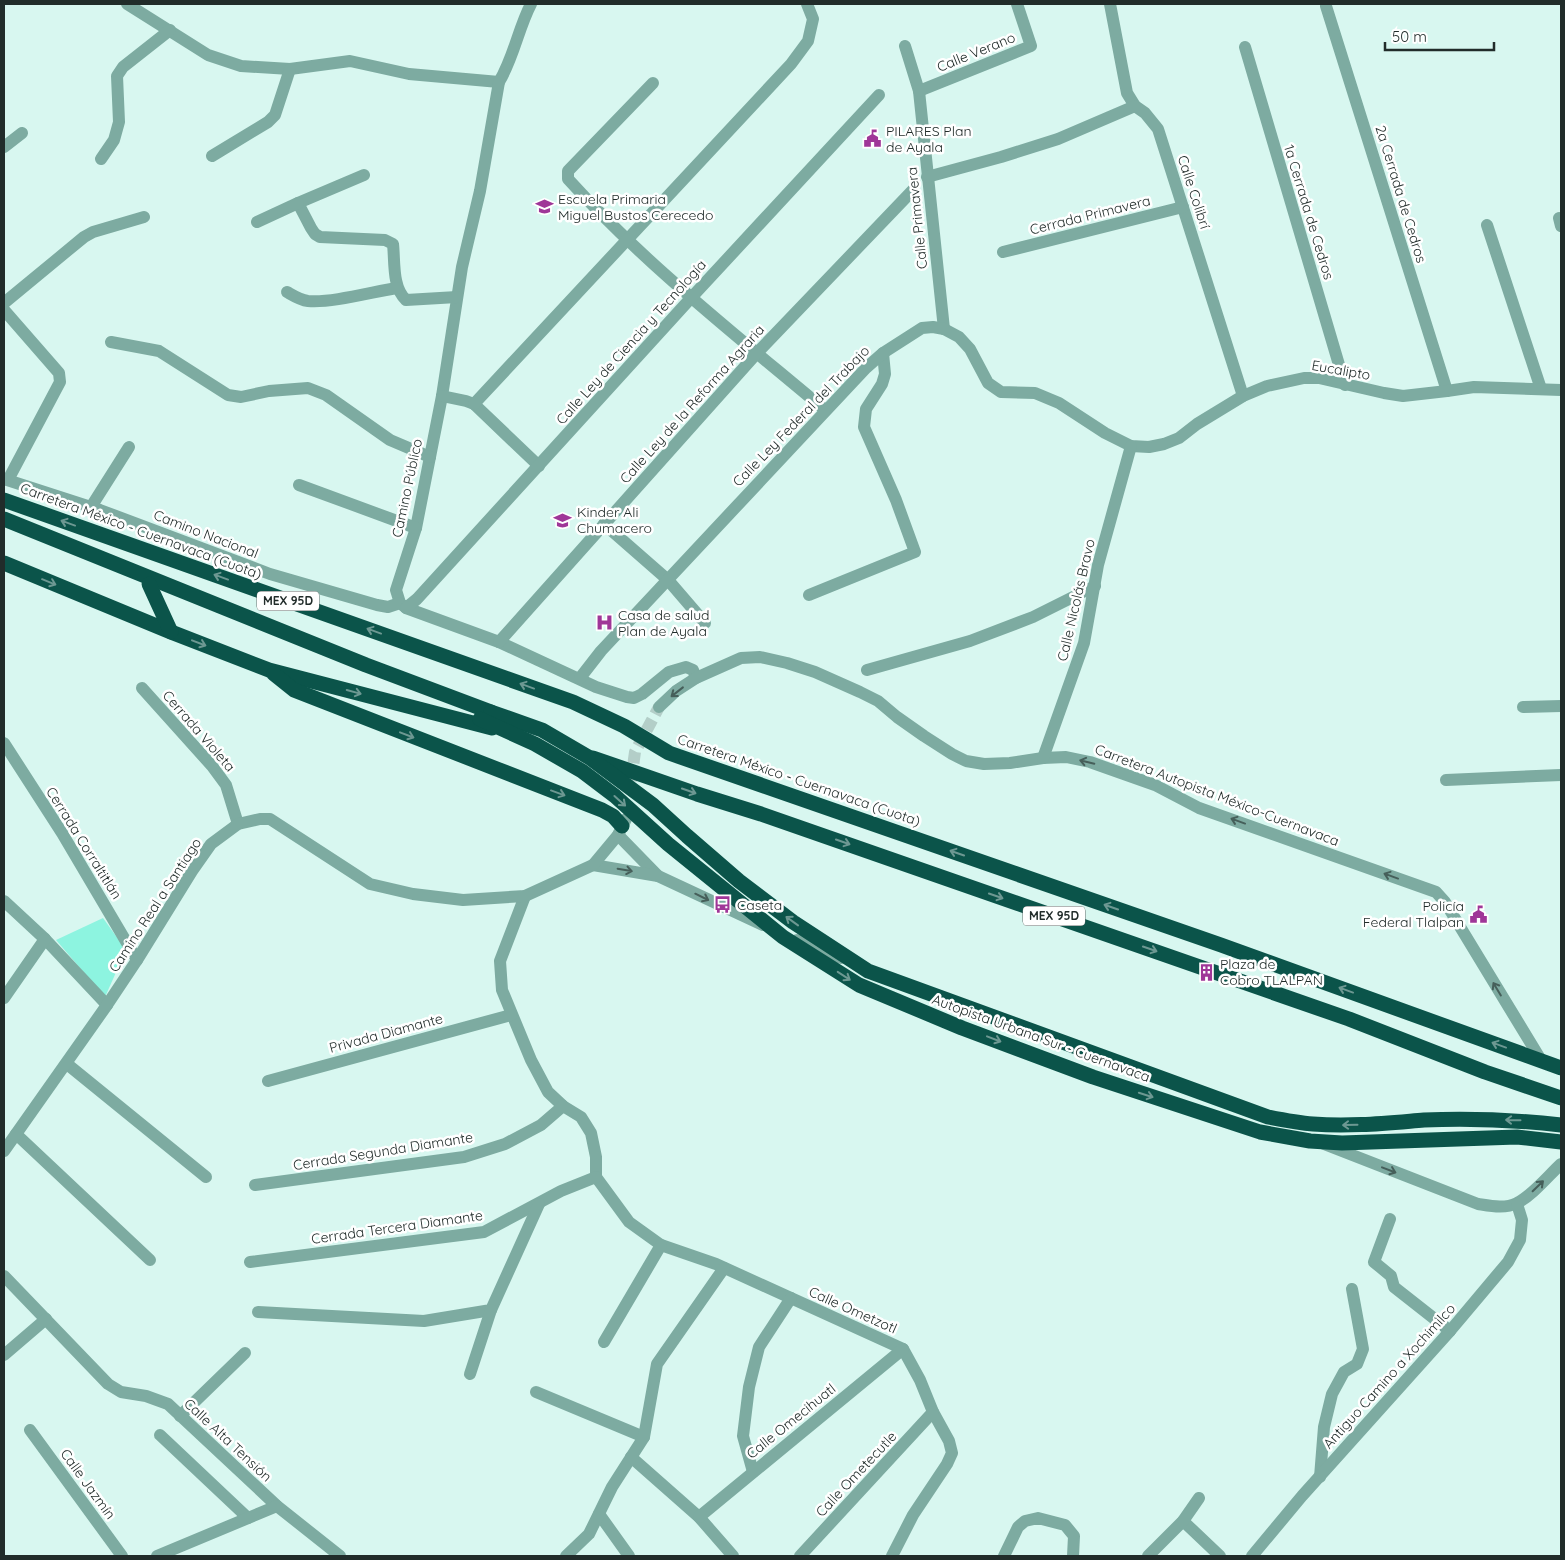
<svg xmlns="http://www.w3.org/2000/svg" width="1565" height="1560" font-family="Quicksand,sans-serif">
<rect width="100%" height="100%" fill="#d8f7f0"/>
<polygon fill="#8df4e0" points="103,918 126,950 105,997 56,940"/>
<g fill="none" stroke-linecap="round" stroke-linejoin="round">
<polyline stroke="#b3cec8" stroke-width="12" stroke-dasharray="12 6" stroke-linecap="butt" points="631,781 635,752 659,707"/>
<g stroke="#7daba1" stroke-width="12">
<polyline points="127,4 208,55 241,66 290,69 350,61 409,74 499,82"/>
<path d="M531 4C518 29 514 57 499 82L480 191 462 267 442 396 416 528 396 590 400 603 406 608 499 642 596 687 627 697 634 698 642 694 669 672 686 667 693 670 696 678"/>
<polyline points="1110,4 1127,93 1135,106 1145,113 1158,129 1243,396"/>
<polyline points="1326,6 1447,391"/>
<polyline points="905,46 919,91 944,329"/>
<polyline points="1245,47 1345,385"/>
<path d="M653 83 568 171V179C645 264 737 336 825 410"/>
<polyline points="919,91 1031,46 1017,4"/>
<polyline points="4,147 22,133"/>
<polyline points="212,156 268,122 275,115 290,69"/>
<polyline points="101,159 114,140 119,122 117,76 123,67 170,30"/>
<path d="M364 175 298 203 311 228 315 234 320 237 385 240 393 244C395 262 392 287 406 300L457 297"/>
<polyline points="927,177 1001,157 1058,139 1135,106"/>
<polyline points="1559,218 1561,226"/>
<polyline points="257,222 298,203"/>
<polyline points="1487,225 1541,389"/>
<polyline points="1003,252 1183,207"/>
<path d="M287 292C294 296 300 300 308 301 332 303 372 292 397 288"/>
<polyline points="4,303 84,237 93,232 144,217"/>
<polyline points="4,310 59,373 60,382 8,480"/>
<polyline points="111,342 159,351 228,395 241,397 269,391 308,388 326,395 390,440 430,457"/>
<polyline points="442,396 466,401 474,404 539,466"/>
<polyline points="474,404 791,64 808,41 813,19 807,4"/>
<polyline points="4,479 100,510 270,574 377,605 388,607 400,603"/>
<polyline points="299,485 416,528"/>
<polyline points="91,507 129,447"/>
<polyline points="604,524 668,580 705,623"/>
<polyline points="809,595 915,552 896,500 864,427 866,409 882,384 885,374 883,353"/>
<polyline points="406,608 417,599 691,298 879,95"/>
<polyline points="499,642 757,353 913,190"/>
<polyline points="867,670 970,641 1033,617 1095,586"/>
<polyline points="580,678 601,651 866,368 883,353 922,328 933,327 944,329 959,337 970,349 988,383 1001,392 1035,393 1059,403 1105,433 1131,446 1149,447 1164,444 1179,438 1197,424 1243,396 1267,386 1304,378 1319,378 1384,393 1403,396 1447,391 1474,387 1561,390"/>
<polyline points="142,688 212,766 226,785 238,824"/>
<polyline points="659,707 676,691 696,678 741,658 760,657 787,663 815,672 860,692 878,701 897,717 924,736 952,754 966,761 984,764 1010,763 1043,758 1066,757 1090,762 1155,785 1199,808 1436,892 1445,902 1541,1060"/>
<polyline points="1523,707 1561,706"/>
<polyline points="4,743 62,833 137,960"/>
<polyline points="1043,758 1084,643 1098,565 1131,446"/>
<polyline points="1446,780 1561,775"/>
<polyline points="618,835 658,876"/>
<polyline points="593,865 658,876 763,925"/>
<polyline points="525,896 500,961 502,990 531,1060 548,1092 563,1106 581,1117 591,1133 596,1157 596,1177 629,1222 661,1245 716,1264 903,1349 920,1380 933,1412 949,1441 952,1453 947,1464 913,1515 892,1556"/>
<polyline points="4,901 45,939 107,1005"/>
<polyline points="797,940 841,958"/>
<polyline points="4,998 45,939"/>
<polyline points="67,1064 206,1177"/>
<polyline points="268,1081 511,1015"/>
<polyline points="16,1134 150,1260"/>
<path d="M1324 1144 1478 1204C1491 1206 1505 1209 1517 1203 1532 1196 1549 1175 1561 1164"/>
<polyline points="4,1151 107,1005 137,960 192,871 211,844 238,824 260,819 270,819 370,884 413,894 463,900 525,896 593,865 618,835 626,819"/>
<polyline points="255,1185 464,1157 505,1144 541,1125 563,1106"/>
<polyline points="1390,1219 1374,1262 1391,1276 1394,1287 1450,1331"/>
<polyline points="250,1262 484,1232 561,1191 596,1177"/>
<polyline points="4,1276 108,1384 121,1392 146,1396 168,1404 277,1506 340,1556"/>
<polyline points="258,1312 424,1321 491,1310 539,1204"/>
<polyline points="604,1342 661,1245"/>
<polyline points="4,1355 46,1319"/>
<polyline points="470,1374 491,1310"/>
<polyline points="536,1392 644,1437"/>
<polyline points="180,1416 245,1353"/>
<polyline points="30,1430 122,1556"/>
<polyline points="160,1435 248,1518"/>
<polyline points="631,1457 699,1517 733,1556"/>
<polyline points="753,1472 743,1436 749,1387 759,1347 791,1298"/>
<polyline points="1320,1477 1324,1427 1332,1394 1344,1372 1357,1364 1363,1349 1352,1289"/>
<polyline points="599,1514 629,1556"/>
<polyline points="699,1517 903,1349"/>
<polyline points="1183,1521 1220,1556"/>
<polyline points="157,1556 277,1506"/>
<polyline points="566,1556 589,1534 612,1487 644,1437 657,1364 724,1268"/>
<polyline points="800,1556 933,1412"/>
<polyline points="1004,1556 1018,1527 1025,1521 1038,1518 1065,1525 1074,1536 1073,1556"/>
<polyline points="1148,1556 1183,1521 1199,1498"/>
<polyline points="1252,1556 1302,1496 1450,1331 1508,1262 1520,1240 1522,1220 1517,1204"/>
</g>
<g stroke="#0b544a" stroke-width="15">
<polyline points="4,500 573,702 624,726 669,753 1221,945 1561,1068"/>
<polyline points="4,519 366,665 491,712"/>
<polyline points="4,563 171,632 269,670 492,728"/>
<polyline points="149,584 171,632"/>
<polyline points="274,674 294,690 602,810 613,816 622,826"/>
<polyline points="593,758 697,794 761,814 1349,1019 1485,1072 1561,1098"/>
</g>
<g stroke="#0b544a" stroke-width="15">
<path d="M491 712 542 730 590 758 653 805 687 836 739 881 793 922 868 971 1268 1117C1283 1120 1298 1123 1313 1124 1350 1127 1387 1123 1424 1120 1470 1118 1516 1120 1561 1125"/>
<polyline points="480,719 535,744 582,771 615,796 668,844 783,937 859,985 962,1028 1093,1077 1260,1132 1310,1141 1342,1143 1517,1137 1561,1142"/>
</g>
</g>
<defs><path id="oneway-shaft" d="M-6 0H5M1.5-3L5.5 0L1.5 3" fill="none" stroke-width="1.6" stroke-linecap="round" stroke-linejoin="round" transform="scale(1.25)"/></defs>
<g stroke="#6d9892">
<use href="#oneway-shaft" transform="translate(68 523) rotate(-160)"/>
<use href="#oneway-shaft" transform="translate(221 577) rotate(-160)"/>
<use href="#oneway-shaft" transform="translate(49 582) rotate(22)"/>
<use href="#oneway-shaft" transform="translate(374 631) rotate(-160)"/>
<use href="#oneway-shaft" transform="translate(199 643) rotate(21)"/>
<use href="#oneway-shaft" transform="translate(527 686) rotate(-160)"/>
<use href="#oneway-shaft" transform="translate(354 692) rotate(15)"/>
<use href="#oneway-shaft" transform="translate(407 735) rotate(21)"/>
<use href="#oneway-shaft" transform="translate(689 791) rotate(19)"/>
<use href="#oneway-shaft" transform="translate(558 793) rotate(20)"/>
<use href="#oneway-shaft" transform="translate(620 801) rotate(42)"/>
<use href="#oneway-shaft" transform="translate(843 842) rotate(19)"/>
<use href="#oneway-shaft" transform="translate(957 853) rotate(-161)"/>
<use href="#oneway-shaft" transform="translate(996 896) rotate(19)"/>
<use href="#oneway-shaft" transform="translate(1111 907) rotate(-161)"/>
<use href="#oneway-shaft" transform="translate(792 921) rotate(-144)"/>
<use href="#oneway-shaft" transform="translate(1150 949) rotate(19)"/>
<use href="#oneway-shaft" transform="translate(844 976) rotate(33)"/>
<use href="#oneway-shaft" transform="translate(1346 990) rotate(-160)"/>
<use href="#oneway-shaft" transform="translate(994 1039) rotate(21)"/>
<use href="#oneway-shaft" transform="translate(1499 1045) rotate(-160)"/>
<use href="#oneway-shaft" transform="translate(1146 1095) rotate(18)"/>
<use href="#oneway-shaft" transform="translate(1513 1120) rotate(-179)"/>
<use href="#oneway-shaft" transform="translate(1350 1125) rotate(179)"/>
</g>
<g stroke="#465f5a">
<use href="#oneway-shaft" transform="translate(677 692) rotate(142)"/>
<use href="#oneway-shaft" transform="translate(1087 762) rotate(-166)"/>
<use href="#oneway-shaft" transform="translate(1238 821) rotate(-160)"/>
<use href="#oneway-shaft" transform="translate(625 870) rotate(10)"/>
<use href="#oneway-shaft" transform="translate(1391 876) rotate(-160)"/>
<use href="#oneway-shaft" transform="translate(702 897) rotate(26)"/>
<use href="#oneway-shaft" transform="translate(1497 989) rotate(-121)"/>
<use href="#oneway-shaft" transform="translate(1389 1170) rotate(21)"/>
<use href="#oneway-shaft" transform="translate(1538 1186) rotate(-44)"/>
</g>
<defs>
<symbol id="civic-bare" viewBox="-9 -9 18 18"><path d="M-.6-6.5H3V-4.5H.6V-3L4-1V1h2V6H-6V1h2V-1L-.6-3ZM-1.2 2.5V6h2.4V2.5Z" fill="#9f3698" stroke="#fff" stroke-width="2.5" paint-order="stroke"/></symbol>
<symbol id="school-bare" viewBox="-9 -9 18 18"><path d="M0-5L7-2L0 1L-7-2ZM-4 1L0 2.5L4 1V4Q0 6-4 4Z" fill="#9f3698" stroke="#fff" stroke-width="2.5" paint-order="stroke"/></symbol>
<symbol id="hospital-bare" viewBox="-9 -9 18 18"><path d="M-5-5h3v3.5h4V-5h3V5h-3V1.5h-4V5h-3Z" fill="#9f3698" stroke="#fff" stroke-width="2.5" paint-order="stroke"/></symbol>
<symbol id="bus-bare" viewBox="-9 -9 18 18"><path d="M-5-6H5V4H4V6H2V4H-2V6H-4V4H-5ZM-3.5-4V0h7V-4ZM-3.5 1.2v1.5H-2V1.2ZM2 1.2v1.5H3.5V1.2Z" fill="#9f3698" stroke="#fff" stroke-width="2.5" paint-order="stroke"/></symbol>
<symbol id="building-bare" viewBox="-9 -9 18 18"><path d="M-4-6H4V6H1V3H-1V6H-4ZM-2.5-4.3h1.7v1.8h-1.7ZM.8-4.3h1.7v1.8H.8ZM-2.5-1h1.7V.8h-1.7ZM.8-1h1.7V.8H.8Z" fill="#9f3698" stroke="#fff" stroke-width="2.5" paint-order="stroke"/></symbol>
</defs>
<g fill-rule="evenodd">
<use href="#civic-bare" x="860" y="126" width="25" height="25"/>
<use href="#school-bare" x="532" y="194" width="25" height="25"/>
<use href="#school-bare" x="550" y="508" width="25" height="25"/>
<use href="#hospital-bare" x="592" y="610" width="25" height="25"/>
<use href="#bus-bare" x="710" y="892" width="25" height="25"/>
<use href="#civic-bare" x="1466" y="902" width="25" height="25"/>
<use href="#building-bare" x="1194" y="960" width="25" height="25"/>
</g>
<g text-anchor="middle" stroke-width="5" stroke-linejoin="round" paint-order="stroke">
<g fill="#fff" stroke="#646b6a" stroke-width="1">
<rect x="257" y="591.5" width="62" height="19" rx="4"/>
<rect x="1023" y="906.5" width="62" height="19" rx="4"/>
</g>
<g font-size="12" font-weight="bold" fill="#212c2a">
<text x="288" y="605">MEX 95D</text>
<text x="1054" y="920">MEX 95D</text>
</g>
<g font-size="14" fill="#212c2a" stroke="#fff">
<text transform="translate(976 52) rotate(-22)" y="5">Calle Verano</text>
<text transform="translate(1194 192) rotate(72)" y="5">Calle Colibrí</text>
<text transform="translate(1401 194) rotate(73)" y="5">2a Cerrada de Cedros</text>
<text transform="translate(1309 212) rotate(73)" y="5">1a Cerrada de Cedros</text>
<text transform="translate(1090 215) rotate(-14)" y="5">Cerrada Primavera</text>
<text transform="translate(917 218) rotate(-96)" y="5">Calle Primavera</text>
<text transform="translate(631 342) rotate(-48)" y="5">Calle Ley de Ciencia y Tecnología</text>
<text transform="translate(1341 370) rotate(10)" y="5">Eucalipto</text>
<text transform="translate(692 404) rotate(-48)" y="5">Calle Ley de la Reforma Agraria</text>
<text transform="translate(801 416) rotate(-46)" y="5">Calle Ley Federal del Trabajo</text>
<text transform="translate(407 488) rotate(-78)" y="5">Camino Público</text>
<text transform="translate(141 531) rotate(20)" y="5">Carretera México - Cuernavaca (Cuota)</text>
<text transform="translate(206 534) rotate(21)" y="5">Camino Nacional</text>
<text transform="translate(1076 600) rotate(-77)" y="5">Calle Nicolás Bravo</text>
<text transform="translate(199 731) rotate(49)" y="5">Cerrada Violeta</text>
<text transform="translate(799 780) rotate(19)" y="5">Carretera México - Cuernavaca (Cuota)</text>
<text transform="translate(1217 795) rotate(21)" y="5">Carretera Autopista México-Cuernavaca</text>
<text transform="translate(84 843) rotate(58)" y="5">Cerrada Corraltitlán</text>
<text transform="translate(155 905) rotate(-57)" y="5">Camino Real a Santiago</text>
<text transform="translate(386 1033) rotate(-15)" y="5">Privada Diamante</text>
<text transform="translate(1041 1038) rotate(20)" y="5">Autopista Urbana Sur - Cuernavaca</text>
<text transform="translate(383 1151) rotate(-9)" y="5">Cerrada Segunda Diamante</text>
<text transform="translate(397 1227) rotate(-8)" y="5">Cerrada Tercera Diamante</text>
<text transform="translate(853 1310) rotate(24)" y="5">Calle Ometzotl</text>
<text transform="translate(1389 1376) rotate(-48)" y="5">Antiguo Camino a Xochimilco</text>
<text transform="translate(791 1421) rotate(-39)" y="5">Calle Omecihuatl</text>
<text transform="translate(228 1440) rotate(43)" y="5">Calle Alta Tensión</text>
<text transform="translate(856 1474) rotate(-47)" y="5">Calle Ometecutle</text>
<text transform="translate(88 1484) rotate(54)" y="5">Calle Jazmín</text>
</g>
<g font-size="14" fill="#212c2a" stroke="#fff" text-anchor="start">
<text x="886" y="136">PILARES Plan<tspan x="886" dy="16">de Ayala</tspan></text>
<text x="558" y="204">Escuela Primaria<tspan x="558" dy="16">Miguel Bustos Cerecedo</tspan></text>
<text x="577" y="517">Kinder Ali<tspan x="577" dy="16">Chumacero</tspan></text>
<text x="618" y="620">Casa de salud<tspan x="618" dy="16">Plan de Ayala</tspan></text>
<text x="737" y="910">Caseta</text>
<text x="1464" y="911" text-anchor="end">Policía<tspan x="1464" dy="16">Federal Tlalpan</tspan></text>
<text x="1220" y="969">Plaza de<tspan x="1220" dy="16">Cobro TLALPAN</tspan></text>
</g>
</g>
<rect width="1565" height="1560" fill="none" stroke="#212c2a" stroke-width="10"/>
<path d="M1385 42v8h109v-8" fill="none" stroke="#212c2a" stroke-width="2.5"/>
<text x="1392" y="42" font-size="15" fill="#212c2a" stroke="#ffffff" stroke-width="4" paint-order="stroke">50 m</text>
</svg>
